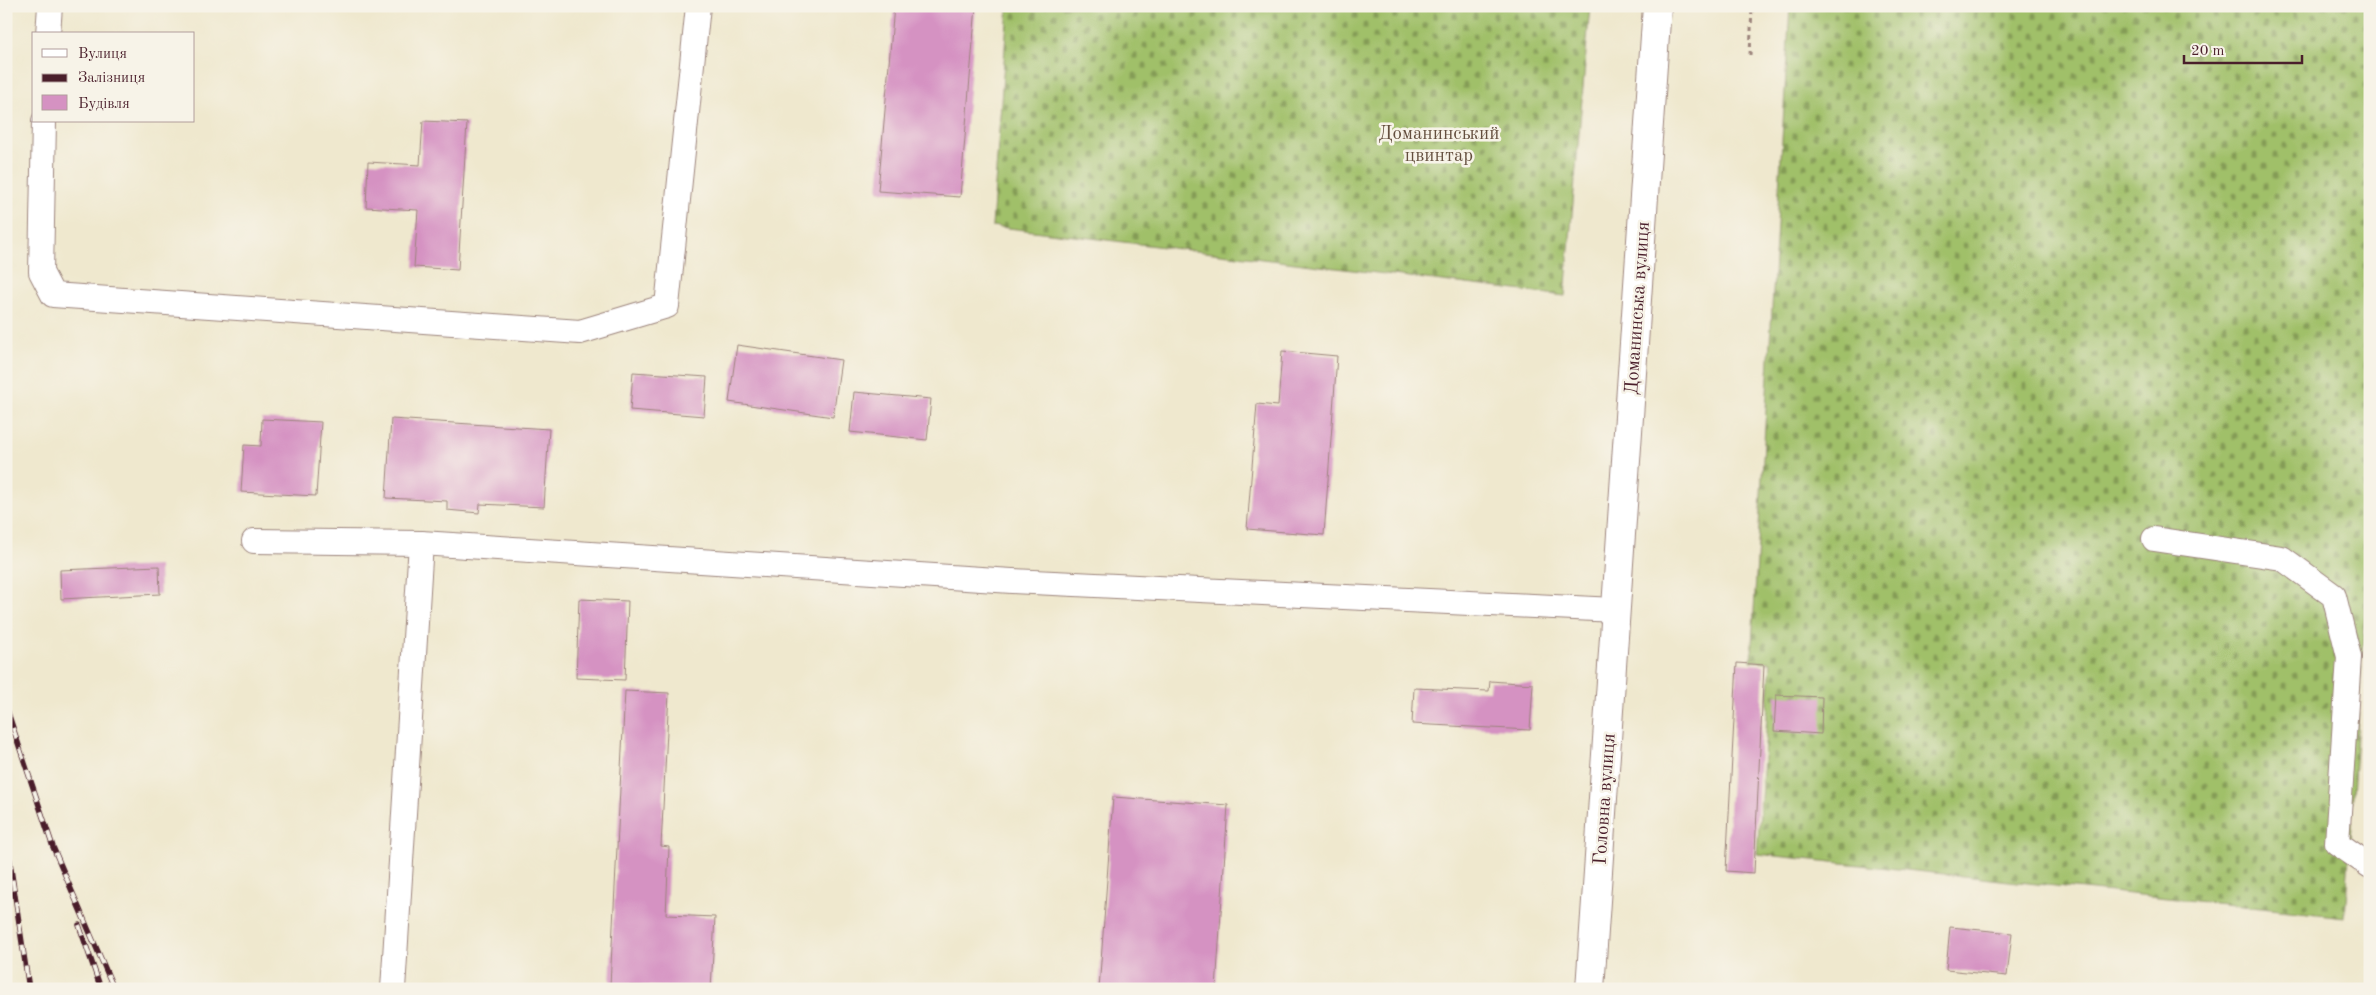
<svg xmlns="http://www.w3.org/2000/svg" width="2376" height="995" font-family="'Old Standard TT',serif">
<defs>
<pattern id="cemetery-stones" width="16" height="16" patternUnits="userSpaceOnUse" patternTransform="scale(1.25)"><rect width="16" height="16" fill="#a0c069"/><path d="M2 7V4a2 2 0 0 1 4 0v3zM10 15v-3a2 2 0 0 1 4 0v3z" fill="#849b57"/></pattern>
</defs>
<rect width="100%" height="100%" fill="#f7f3e8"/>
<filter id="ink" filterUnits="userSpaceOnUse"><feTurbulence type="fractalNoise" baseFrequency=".02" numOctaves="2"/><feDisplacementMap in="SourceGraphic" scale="10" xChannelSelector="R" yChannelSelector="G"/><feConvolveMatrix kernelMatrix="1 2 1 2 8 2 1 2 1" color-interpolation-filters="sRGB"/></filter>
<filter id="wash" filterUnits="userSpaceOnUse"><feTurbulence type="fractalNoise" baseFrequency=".0096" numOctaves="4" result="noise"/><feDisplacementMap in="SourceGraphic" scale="20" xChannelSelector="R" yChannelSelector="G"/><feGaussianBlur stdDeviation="1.12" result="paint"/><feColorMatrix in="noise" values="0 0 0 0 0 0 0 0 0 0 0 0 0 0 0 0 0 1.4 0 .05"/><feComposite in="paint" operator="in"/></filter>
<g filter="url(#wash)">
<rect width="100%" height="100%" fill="#efe8ce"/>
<g fill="url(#cemetery-stones)" stroke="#75704a">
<polygon points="1008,6 1590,6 1565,296 992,226"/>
<polygon points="1790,6 2370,6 2370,533 2345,917 1757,854 1771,662 1751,661"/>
</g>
<g id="blocks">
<g fill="#d592c2">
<polygon points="894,6 976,6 960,197 878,191"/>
<polygon points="423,121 467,123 458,270 414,267 418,210 366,207 368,162 420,165"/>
<polygon points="737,345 841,360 833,417 729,402"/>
<polygon points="1282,351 1337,356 1324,535 1247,529 1257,404 1278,406"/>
<polygon points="633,372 707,377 704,416 630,410"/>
<polygon points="854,392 931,399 927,440 850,432"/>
<polygon points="262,419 321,422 316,496 241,492 244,445 261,446"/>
<polygon points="391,419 549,429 544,507 480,504 479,513 447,510 447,501 386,498"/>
<polygon points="159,566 160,594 61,599 60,570"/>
<polygon points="579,599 628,601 625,680 576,678"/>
<polygon points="1737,663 1764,665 1754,873 1726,871"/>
<polygon points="1490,681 1533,684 1530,730 1412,724 1414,688 1489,691"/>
<polygon points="625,691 669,693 661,846 669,847 666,915 715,917 711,989 610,985"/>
<polygon points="1776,695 1822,697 1821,734 1774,731"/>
<polygon points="1113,797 1228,805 1216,989 1099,989"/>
<polygon points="1950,927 2012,933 2007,976 1946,970"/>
</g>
</g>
</g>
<g filter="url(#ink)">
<use href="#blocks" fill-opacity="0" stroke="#9c847c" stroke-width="1"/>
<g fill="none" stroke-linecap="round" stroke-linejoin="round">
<defs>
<g id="service">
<polyline points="48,34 50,6"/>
<polyline points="44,121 41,272 53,295 580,332 667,306 698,6"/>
<polyline points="2154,539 2282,558 2334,596 2349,657 2337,843 2370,866"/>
<polyline points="254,541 421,543 1012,581 1615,610"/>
<polyline points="393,989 421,543"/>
</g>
<polyline id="secondary" points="1590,989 1657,6"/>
</defs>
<use href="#service" stroke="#9c847c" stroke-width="26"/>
<use href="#secondary" stroke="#9c847c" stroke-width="30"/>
<polyline stroke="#9c847c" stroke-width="3" stroke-dasharray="4 4" stroke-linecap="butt" points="1750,55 1752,6"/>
<use href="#service" stroke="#fff" stroke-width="24"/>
<use href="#secondary" stroke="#fff" stroke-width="28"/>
<defs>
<g id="rail">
<polyline points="6,707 53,847 114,989"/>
<polyline points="6,836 29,989"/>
<polyline points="6,909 6,942"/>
<polyline points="79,925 101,989"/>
</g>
</defs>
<use href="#rail" stroke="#4a1f2b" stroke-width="5.5"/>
<use href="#rail" stroke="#f7f3e8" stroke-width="4" stroke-dasharray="11" stroke-linecap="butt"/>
</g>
</g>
<g text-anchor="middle" stroke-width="5" stroke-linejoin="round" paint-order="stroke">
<g font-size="19" fill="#644f3e" stroke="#f7f3e8">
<text x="1439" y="139">Доманинський<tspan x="1439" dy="22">цвинтар</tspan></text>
</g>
<g font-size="19" fill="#4a1f2b" stroke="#f7f3e8">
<text transform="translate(1636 308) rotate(-86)" y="7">Доманинська вулиця</text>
<text transform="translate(1603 799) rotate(-86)" y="7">Головна вулиця</text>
</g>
</g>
<rect width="2376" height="995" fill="none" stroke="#f7f3e8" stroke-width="25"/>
<rect x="32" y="32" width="162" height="90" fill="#f7f3e8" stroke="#b29e9c"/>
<rect x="42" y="49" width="25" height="8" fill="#ffffff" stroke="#b29e9c"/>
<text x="78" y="58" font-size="15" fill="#4a1f2b">Вулиця</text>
<rect x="42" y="74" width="25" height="8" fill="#4a1f2b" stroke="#b29e9c"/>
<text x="78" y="82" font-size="15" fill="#4a1f2b">Залізниця</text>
<rect x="42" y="95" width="25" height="15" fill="#d592c2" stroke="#b29e9c"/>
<text x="78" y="108" font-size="15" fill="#4a1f2b">Будівля</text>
<path d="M2184 55v8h118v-8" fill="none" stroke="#4a1f2b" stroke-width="2.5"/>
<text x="2191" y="55" font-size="15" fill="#4a1f2b" stroke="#f7f3e8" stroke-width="4" paint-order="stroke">20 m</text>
</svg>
